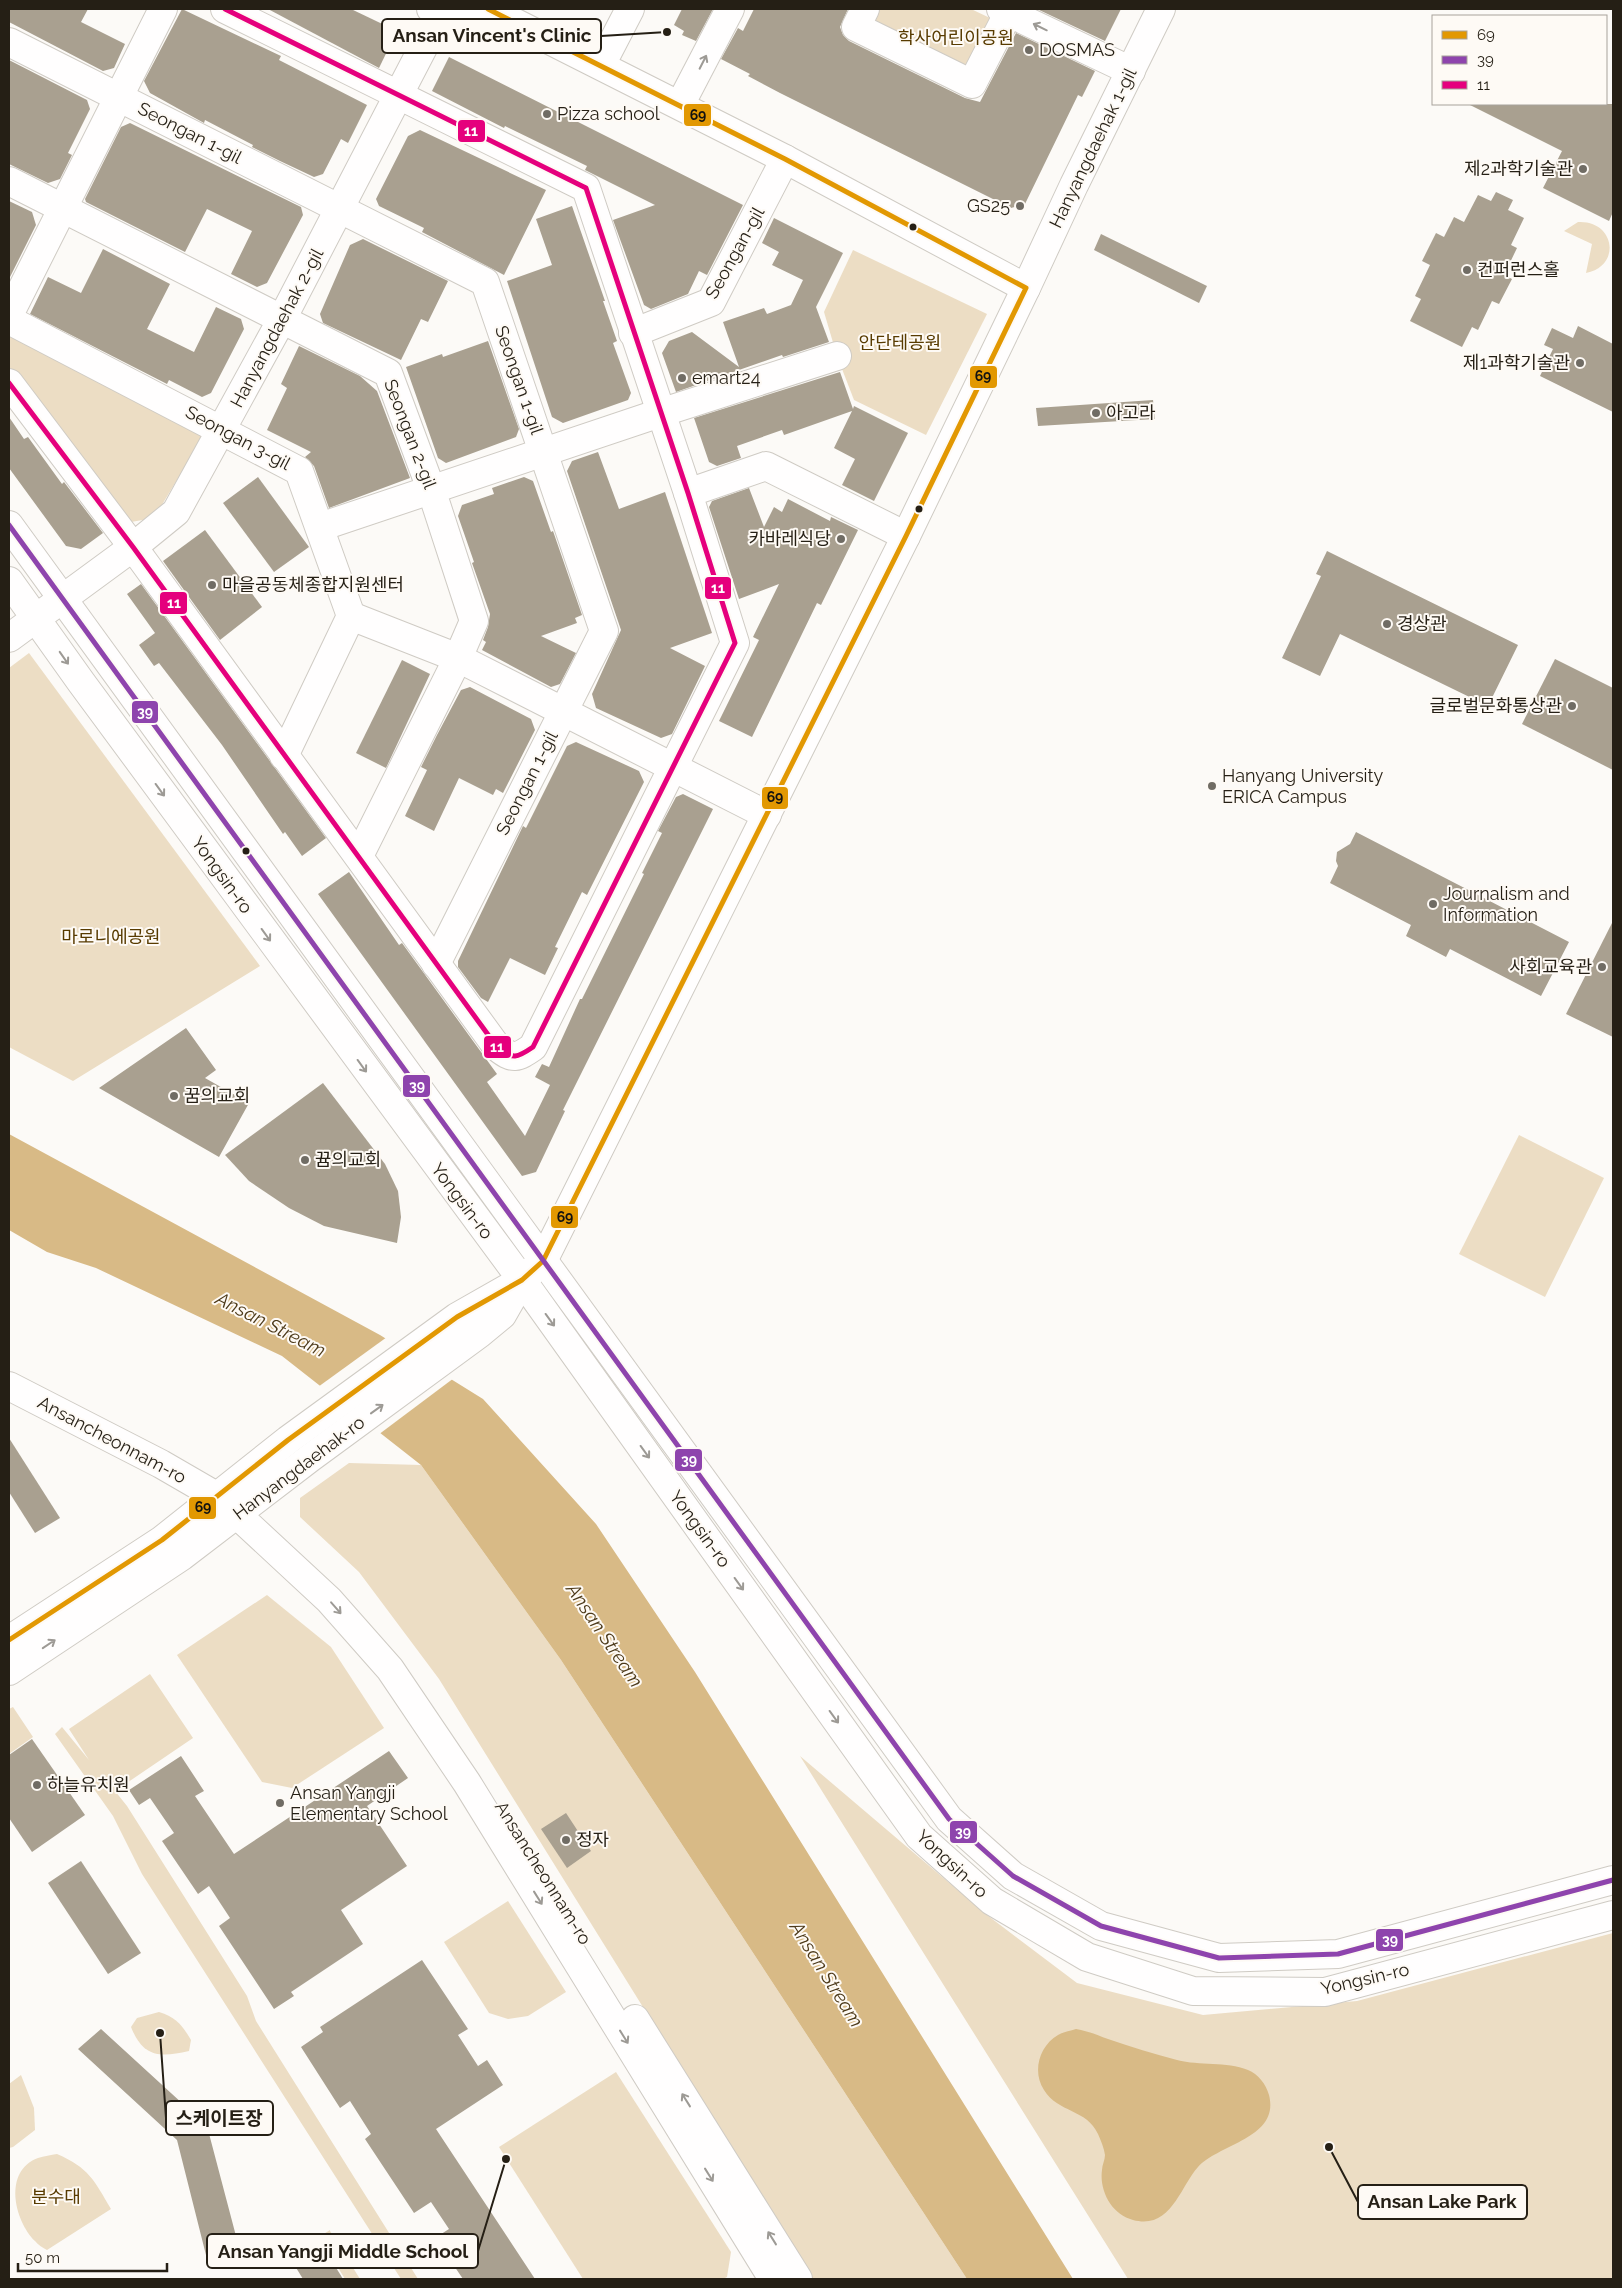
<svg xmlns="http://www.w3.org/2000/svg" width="1622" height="2288" font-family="Raleway,'Noto Sans KR',sans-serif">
<rect width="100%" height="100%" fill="#fcfaf7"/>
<g fill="#ecddc4">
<polygon points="878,9 971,9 990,18 973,71 872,21"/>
<path d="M1578 222C1615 220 1622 266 1586 273L1592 244 1564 231Z"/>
<polygon points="853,250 987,314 926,435 854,400 837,356 824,312"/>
<polygon points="11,333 204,435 154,518 131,522 9,371 9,337"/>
<polygon points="29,653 260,966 73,1081 9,1047 9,668"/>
<polygon points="1519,1135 1604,1178 1545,1297 1459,1254"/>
<polygon points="349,1463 421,1465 561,1660 967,2279 812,2279 439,1679 359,1572 300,1517 300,1498"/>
<polygon points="267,1595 331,1647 384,1728 292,1788 262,1782 177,1655"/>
<polygon points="150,1674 193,1738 115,1791 127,1806 247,1996 256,2021 418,2279 401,2279 142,1874 113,1816 55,1734 62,1727 89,1760 69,1729"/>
<polygon points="13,1707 33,1737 9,1754 9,1709"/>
<polygon points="800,1756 987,1915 1077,1983 1203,2015 1357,2001 1613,1933 1613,2279 1128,2279"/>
<polygon points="508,1901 566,1992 528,2016 508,2019 489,2013 444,1942"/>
<path d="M159 2012C176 2017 182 2025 191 2040L189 2051C159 2058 143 2057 131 2027L137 2018Z"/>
<polygon points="616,2072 731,2252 727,2277 723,2279 583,2279 499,2147"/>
<polygon points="21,2075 34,2108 35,2130 13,2147 9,2148 9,2084"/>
<path d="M57 2154C89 2168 94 2180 111 2209L47 2250C43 2248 38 2245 35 2241 14 2220 3 2171 38 2158 44 2156 51 2155 57 2154Z"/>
<polygon points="330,2230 330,2231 360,2279 345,2279 319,2237"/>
</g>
<g fill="#d8ba86">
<polygon points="9,1134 380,1335 483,1399 596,1524 695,1672 1073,2279 967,2279 561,1660 421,1465 282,1356 96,1268 47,1252 9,1230"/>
<path d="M1076 2029C1088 2031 1097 2035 1108 2039 1131 2047 1154 2054 1177 2060 1200 2066 1226 2061 1248 2070 1258 2074 1266 2084 1269 2095 1280 2138 1220 2143 1198 2167 1180 2187 1171 2230 1133 2220 1112 2215 1099 2191 1102 2170 1102 2165 1105 2160 1105 2155 1104 2148 1101 2141 1098 2134 1087 2109 1058 2113 1044 2090 1032 2072 1039 2046 1058 2035 1063 2032 1070 2031 1076 2029Z"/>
</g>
<polygon fill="#fcfaf7" points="387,1337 454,1378 378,1435 318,1387"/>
<g fill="#a9a090">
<polygon points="9,9 88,9 81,22 125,44 114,68 103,71 9,22"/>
<polygon points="182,9 281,56 279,60 367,105 348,143 341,139 323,174 314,177 280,161 252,147 253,145 205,120 204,123 150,93 144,81"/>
<polygon points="268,9 351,9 397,31 379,68"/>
<polygon points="682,9 713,9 696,41 682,35 684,31 674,25"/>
<polygon points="754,9 848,9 840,27 843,35 849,41 965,98 980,102 1016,33 1095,71 1082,97 1078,95 1025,204 1011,208 780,93 748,76 750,74 721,59 738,28 743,31"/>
<polygon points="1037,9 1121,9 1105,41"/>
<polygon points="449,57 743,205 707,275 699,271 688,294 651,309 644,305 613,220 655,205 585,170 587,166 505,126 504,128 432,91"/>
<polygon points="9,60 87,100 90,109 68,153 72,155 60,179 48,183 9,164"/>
<polygon points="1468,104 1613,104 1613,212 1609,221 1543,188 1562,151"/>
<polygon points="130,123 301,207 303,215 267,283 257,287 231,274 252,231 207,209 185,252 86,202 85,199 121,127"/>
<polygon points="420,130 546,190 504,275 422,232 424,228 379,206 376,199 408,136"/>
<polygon points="1496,192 1513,200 1508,210 1524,218 1511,245 1517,248 1504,275 1512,279 1499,304 1492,301 1478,330 1472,327 1462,347 1410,321 1421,299 1415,296 1430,265 1422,261 1436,233 1444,237 1454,217 1464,222 1478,195 1491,201"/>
<polygon points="9,201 32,212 36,225 9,279"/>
<polygon points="572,206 605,301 603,301 617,341 613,343 631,393 628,400 563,423 552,417 507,281 552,265 536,219"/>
<polygon points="774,218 843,253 816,307 829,342 783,357 782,355 676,392 662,353 669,341 692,332 739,367 723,322 764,308 767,314 791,305 803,280 772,265 779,252 762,243"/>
<polygon points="1101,234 1207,286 1199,303 1094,250"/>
<polygon points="363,239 448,281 428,322 421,319 401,360 323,323 320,314 350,245"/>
<polygon points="103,249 170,284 147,329 194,352 216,307 241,319 244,329 211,393 202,397 169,380 167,384 30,314 48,277 81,293"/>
<polygon points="1578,326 1613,344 1613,412 1540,376 1553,349 1544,345 1552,328 1573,338"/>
<polygon points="488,341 519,429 516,437 446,463 438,458 406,367 442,354 443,357"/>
<polygon points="299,346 360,376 377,391 410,478 329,508 314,466 305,457 311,452 267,430 287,388 281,384"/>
<polygon points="840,372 853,409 854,406 908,433 874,501 842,485 855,459 834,448 852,411 784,435 782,430 737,446 741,458 717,466 709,462 694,418"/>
<polygon points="1153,400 1155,419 1038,426 1036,408"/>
<polygon points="9,417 24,439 28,437 62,484 64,482 103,533 81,549 66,546 9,468"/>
<polygon points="598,452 619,509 665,492 712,633 670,648 705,666 672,734 661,738 596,708 592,694 621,630 567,471 572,461"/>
<polygon points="258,477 309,547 274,572 223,503"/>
<polygon points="524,477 533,481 551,532 553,531 582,615 575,618 577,623 541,636 576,653 560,684 551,687 482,650 486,642 483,640 488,627 490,614 472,563 474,562 458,516 462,505 494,494 492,488"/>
<polygon points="749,488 764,527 774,507 782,512 788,499 830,521 831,517 858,530 821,605 817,603 752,737 719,721 759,640 753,637 779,584 739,599 709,507 712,501"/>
<polygon points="205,530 262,607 220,640 163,561"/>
<polygon points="1327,551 1518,645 1488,706 1340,634 1320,676 1282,658 1321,576 1316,574"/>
<polygon points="141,584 326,838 302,856 285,832 283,834 222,745 159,663 154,666 139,645 155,633 127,594"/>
<polygon points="1555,659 1613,688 1613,770 1522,724"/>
<polygon points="402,660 430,674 386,768 356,753"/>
<polygon points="470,687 531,719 535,730 503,793 496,789 493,795 459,778 434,831 405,816 427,770 421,767 437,735 461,690"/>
<polygon points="576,742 639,771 644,782 587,895 582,892 555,947 558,948 545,975 510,958 488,1002 481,998 458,967 458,961 523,826 526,828 567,746"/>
<polygon points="683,794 713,809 563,1110 565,1111 536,1172 522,1176 318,894 349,872 399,945 402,943 497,1074 487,1082 525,1136 550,1085 535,1077 542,1064 549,1067 580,999 582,999 644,874 642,873 662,833 658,831 676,797"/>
<polygon points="1356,832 1569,942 1541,996 1450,949 1446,957 1406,936 1411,925 1330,883 1338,866 1336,861 1337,852 1350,844"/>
<polygon points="1613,921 1613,1037 1566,1014"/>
<polygon points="186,1028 216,1070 205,1078 249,1103 219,1157 99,1088"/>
<polygon points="323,1083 385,1164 398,1191 401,1217 397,1243 324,1226 289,1208 249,1181 225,1155"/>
<polygon points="9,1438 60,1518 35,1533 9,1492"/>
<polygon points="32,1739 85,1815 32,1852 9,1818 9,1755"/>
<polygon points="389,1751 408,1778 367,1806 407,1866 341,1910 363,1944 291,1992 294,1996 274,2009 219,1926 230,1918 209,1886 198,1894 162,1841 174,1833 150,1798 139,1805 129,1790 181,1756 204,1791 195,1796 234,1854"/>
<polygon points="566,1813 591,1851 567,1868 541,1829"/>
<polygon points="81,1861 141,1953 108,1974 48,1883"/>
<polygon points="422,1960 468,2029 458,2035 478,2066 487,2060 503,2085 436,2129 535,2279 463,2279 435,2238 449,2229 431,2202 414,2213 365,2139 371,2134 350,2101 340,2108 301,2047 323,2032 320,2027"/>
<polygon points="101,2029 207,2126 241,2255 208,2263 177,2140 78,2049"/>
<polygon points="319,2240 343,2279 303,2279 290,2258"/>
</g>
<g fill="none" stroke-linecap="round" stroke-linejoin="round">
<defs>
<g id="minor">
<path d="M431 9C443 20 459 19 471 9"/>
<polyline points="865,9 856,27 972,84 1009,12"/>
<polyline points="1001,9 1131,71"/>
<polyline points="9,42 485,282 604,631 436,964"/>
<polyline points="601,65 630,9"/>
<polyline points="680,105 730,9"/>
<polyline points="9,181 388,373 431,489 474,621 458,658 359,856"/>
<polyline points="1026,288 1074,185 1161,9"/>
<polyline points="9,315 163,9"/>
<polyline points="9,320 299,471 351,616 284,756"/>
<polyline points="633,333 711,302 785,159"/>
<path d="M9 383 133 547 497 1047C513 1060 517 1058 533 1047L735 643 688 493 586 188 225 9"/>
<polyline points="688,493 766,466 906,536"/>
<polyline points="320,527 660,413 837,356"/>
<polyline points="351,616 458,658 767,815"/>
<polyline points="9,638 133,547 176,512 282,319 440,15"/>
<polyline points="9,1386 161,1464 218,1497 329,1600 390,1669 467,1783 773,2279"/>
<polyline points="9,1640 162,1540 288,1440 457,1317 522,1280 543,1261 906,536 1026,288 785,159 488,9"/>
<polyline points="9,1671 182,1556 310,1458 479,1334 502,1315 522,1280"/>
<polyline points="635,2019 798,2279"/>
</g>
<g id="major">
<polyline points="9,525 949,1819 1013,1876 1101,1926 1219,1958 1338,1954 1613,1880"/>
<polyline points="9,581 81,682 522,1280 919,1836 992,1901 1087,1957 1193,1991 1325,1992 1613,1915"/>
</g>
</defs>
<use href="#minor" stroke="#cfcbc4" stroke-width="30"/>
<use href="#major" stroke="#cfcbc4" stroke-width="30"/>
<use href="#minor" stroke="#fffefe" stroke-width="28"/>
<use href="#major" stroke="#fffefe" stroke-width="28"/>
<defs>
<polyline id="bus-1" points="9,1640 162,1540 288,1440 457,1317 522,1280 543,1261 906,536 1026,288 785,159 488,9"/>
<polyline id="bus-2" points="9,525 949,1819 1013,1876 1101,1926 1219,1958 1338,1954 1613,1880"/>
<path id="bus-3" d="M9 383 133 547 497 1047C513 1060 517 1058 533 1047L735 643 688 493 586 188 225 9"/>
</defs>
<use href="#bus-1" stroke="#fefaf5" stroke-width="9"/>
<use href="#bus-2" stroke="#fefaf5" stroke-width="9"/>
<use href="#bus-3" stroke="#fefaf5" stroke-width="9"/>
<use href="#bus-1" stroke="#e29802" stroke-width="5"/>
<use href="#bus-2" stroke="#8e44ad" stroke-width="5"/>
<use href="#bus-3" stroke="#e5007d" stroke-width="5"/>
</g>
<defs><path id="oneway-shaft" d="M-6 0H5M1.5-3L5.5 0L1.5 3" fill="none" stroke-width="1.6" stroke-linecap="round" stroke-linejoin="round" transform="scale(1.25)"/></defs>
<g stroke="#9d9a95">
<use href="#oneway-shaft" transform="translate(1040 27) rotate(-154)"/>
<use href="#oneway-shaft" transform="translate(703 62) rotate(-63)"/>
<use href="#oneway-shaft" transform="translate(64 658) rotate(55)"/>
<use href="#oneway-shaft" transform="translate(160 790) rotate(54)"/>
<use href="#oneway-shaft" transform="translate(266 935) rotate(54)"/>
<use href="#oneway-shaft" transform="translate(362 1066) rotate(54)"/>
<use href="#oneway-shaft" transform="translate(550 1320) rotate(54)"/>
<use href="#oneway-shaft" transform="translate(377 1409) rotate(-36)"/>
<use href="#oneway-shaft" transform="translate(645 1452) rotate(54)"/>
<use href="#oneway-shaft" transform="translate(739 1584) rotate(54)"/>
<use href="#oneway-shaft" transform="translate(336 1608) rotate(49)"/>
<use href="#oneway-shaft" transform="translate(49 1644) rotate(-34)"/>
<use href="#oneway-shaft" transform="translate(834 1717) rotate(54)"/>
<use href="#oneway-shaft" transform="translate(538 1898) rotate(58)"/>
<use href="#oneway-shaft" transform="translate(624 2037) rotate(58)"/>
<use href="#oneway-shaft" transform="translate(686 2100) rotate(-122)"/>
<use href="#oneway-shaft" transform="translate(709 2175) rotate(58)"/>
<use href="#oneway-shaft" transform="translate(772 2238) rotate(-122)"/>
</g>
<g fill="#706c64" stroke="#fefaf5" stroke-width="2">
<circle cx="1029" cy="50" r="5"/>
<circle cx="547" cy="114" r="5"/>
<circle cx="1583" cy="169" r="5"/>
<circle cx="1020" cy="206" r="5"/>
<circle cx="1467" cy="270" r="5"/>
<circle cx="1580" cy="363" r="5"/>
<circle cx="682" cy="378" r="5"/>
<circle cx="1096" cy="413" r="5"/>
<circle cx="841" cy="539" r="5"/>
<circle cx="212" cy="585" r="5"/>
<circle cx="1387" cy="624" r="5"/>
<circle cx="1572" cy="706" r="5"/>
<circle cx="1212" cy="786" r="5"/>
<circle cx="1433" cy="904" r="5"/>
<circle cx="1602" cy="967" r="5"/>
<circle cx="174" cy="1096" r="5"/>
<circle cx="305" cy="1160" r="5"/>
<circle cx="37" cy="1785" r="5"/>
<circle cx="280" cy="1803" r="5"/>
<circle cx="566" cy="1840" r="5"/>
</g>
<g fill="#251f15" stroke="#fefaf5" stroke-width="2">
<circle cx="913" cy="227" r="4.5"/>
<circle cx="919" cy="509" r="4.5"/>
<circle cx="246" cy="851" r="4.5"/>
</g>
<g text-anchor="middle" stroke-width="4" stroke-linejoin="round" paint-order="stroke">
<g font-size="18" fill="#583b00" stroke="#fefaf5">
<text x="956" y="44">학사어린이공원</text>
<text x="900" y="349">안단테공원</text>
<text x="111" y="943">마로니에공원</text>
<text x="56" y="2203">분수대</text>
</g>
<g font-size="18" fill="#251f15" stroke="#fefaf5" text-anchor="start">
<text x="1039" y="56">DOSMAS</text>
<text x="557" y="120">Pizza school</text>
<text x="1573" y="175" text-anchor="end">제2과학기술관</text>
<text x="1010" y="212" text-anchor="end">GS25</text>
<text x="1477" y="276">컨퍼런스홀</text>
<text x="1570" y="369" text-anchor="end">제1과학기술관</text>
<text x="692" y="384">emart24</text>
<text x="1106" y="419">아고라</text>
<text x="831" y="545" text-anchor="end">카바레식당</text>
<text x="222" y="591">마을공동체종합지원센터</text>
<text x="1397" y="630">경상관</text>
<text x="1562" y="712" text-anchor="end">글로벌문화통상관</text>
<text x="1222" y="782">Hanyang University<tspan x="1222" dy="21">ERICA Campus</tspan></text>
<text x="1443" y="900">Journalism and<tspan x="1443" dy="21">Information</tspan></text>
<text x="1592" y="973" text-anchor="end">사회교육관</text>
<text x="184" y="1102">꿈의교회</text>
<text x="315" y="1166">뀸의교회</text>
<text x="47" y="1791">하늘유치원</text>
<text x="290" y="1799">Ansan Yangji<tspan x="290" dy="21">Elementary School</tspan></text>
<text x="576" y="1846">정자</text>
</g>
<g font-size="18" fill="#251f15" stroke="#fefaf5">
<text transform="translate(190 133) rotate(27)" y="6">Seongan 1-gil</text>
<text transform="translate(1093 148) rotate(-64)" y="6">Hanyangdaehak 1-gil</text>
<text transform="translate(735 253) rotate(-61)" y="6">Seongan-gil</text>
<text transform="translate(277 328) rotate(-62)" y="6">Hanyangdaehak 2-gil</text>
<text transform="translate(519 380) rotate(71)" y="6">Seongan 1-gil</text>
<text transform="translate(410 434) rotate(69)" y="6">Seongan 2-gil</text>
<text transform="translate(238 438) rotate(28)" y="6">Seongan 3-gil</text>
<text transform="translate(527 783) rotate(-63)" y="6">Seongan 1-gil</text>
<text transform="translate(222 875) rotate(54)" y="6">Yongsin-ro</text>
<text transform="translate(462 1201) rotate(53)" y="6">Yongsin-ro</text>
<text transform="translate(112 1440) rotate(28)" y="6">Ansancheonnam-ro</text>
<text transform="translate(299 1468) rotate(-37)" y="6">Hanyangdaehak-ro</text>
<text transform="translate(700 1529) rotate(54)" y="6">Yongsin-ro</text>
<text transform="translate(952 1864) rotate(43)" y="6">Yongsin-ro</text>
<text transform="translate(543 1873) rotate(58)" y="6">Ansancheonnam-ro</text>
<text transform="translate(1365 1979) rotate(-13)" y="6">Yongsin-ro</text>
</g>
<g font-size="19" font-style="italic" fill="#4d3a1a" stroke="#fefaf5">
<text transform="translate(271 1324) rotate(27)" y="7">Ansan Stream</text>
<text transform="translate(605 1635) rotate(56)" y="7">Ansan Stream</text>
<text transform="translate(827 1974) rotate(58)" y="7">Ansan Stream</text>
</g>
</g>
<path fill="none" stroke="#251f15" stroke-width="2" d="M667 32L601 36M160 2033L166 2118M1329 2147L1358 2202M506 2159L478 2251"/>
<g fill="#251f15" stroke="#fefaf5" stroke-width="2">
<circle cx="667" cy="32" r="5"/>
<circle cx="160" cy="2033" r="5"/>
<circle cx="1329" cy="2147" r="5"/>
<circle cx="506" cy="2159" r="5"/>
</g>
<g fill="#fefaf5" stroke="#251f15" stroke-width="2">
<rect x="382" y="19" width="219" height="34" rx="5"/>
<rect x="166" y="2101" width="107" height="34" rx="5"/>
<rect x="1358" y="2185" width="169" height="34" rx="5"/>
<rect x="207" y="2234" width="271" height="34" rx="5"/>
</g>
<g font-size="19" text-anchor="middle" font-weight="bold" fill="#251f15">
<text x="492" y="42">Ansan Vincent's Clinic</text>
<text x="219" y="2125">스케이트장</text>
<text x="1442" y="2208">Ansan Lake Park</text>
<text x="343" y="2258">Ansan Yangji Middle School</text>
</g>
<g stroke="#fefaf5" stroke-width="2">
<rect x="683" y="103" width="29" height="24" rx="5" fill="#e29802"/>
<rect x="457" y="119" width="29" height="24" rx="5" fill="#e5007d"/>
<rect x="969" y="365" width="29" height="24" rx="5" fill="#e29802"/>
<rect x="704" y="576" width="28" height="24" rx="5" fill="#e5007d"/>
<rect x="159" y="591" width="29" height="24" rx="5" fill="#e5007d"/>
<rect x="131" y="700" width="28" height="24" rx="5" fill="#8e44ad"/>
<rect x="761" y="786" width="28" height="24" rx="5" fill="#e29802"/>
<rect x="483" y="1035" width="29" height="24" rx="5" fill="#e5007d"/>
<rect x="402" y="1074" width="29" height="24" rx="5" fill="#8e44ad"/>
<rect x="550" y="1205" width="29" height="24" rx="5" fill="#e29802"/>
<rect x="674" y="1448" width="29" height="24" rx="5" fill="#8e44ad"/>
<rect x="188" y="1496" width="29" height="24" rx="5" fill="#e29802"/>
<rect x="949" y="1820" width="29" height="24" rx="5" fill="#8e44ad"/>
<rect x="1375" y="1928" width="29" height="24" rx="5" fill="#8e44ad"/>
</g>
<g font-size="14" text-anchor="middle" font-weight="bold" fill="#fff">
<text x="471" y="136">11</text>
<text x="718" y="593">11</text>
<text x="174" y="608">11</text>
<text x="145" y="717">39</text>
<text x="497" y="1052">11</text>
<text x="417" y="1091">39</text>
<text x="689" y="1465">39</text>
<text x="963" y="1837">39</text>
<text x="1390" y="1945">39</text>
</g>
<g font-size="14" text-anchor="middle" font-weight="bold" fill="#111">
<text x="698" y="120">69</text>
<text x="983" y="381">69</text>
<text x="775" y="802">69</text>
<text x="565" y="1222">69</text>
<text x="203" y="1512">69</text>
</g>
<rect width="1622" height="2288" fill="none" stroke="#251f15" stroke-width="20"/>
<rect x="1432" y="15" width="175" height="90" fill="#fefaf5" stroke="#a7a29b"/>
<rect x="1442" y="31" width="25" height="8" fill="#e29802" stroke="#a7a29b"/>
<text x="1477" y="40" font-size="15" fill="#251f15">69</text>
<rect x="1442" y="56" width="25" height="8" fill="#8e44ad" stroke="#a7a29b"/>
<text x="1477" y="65" font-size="15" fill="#251f15">39</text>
<rect x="1442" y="81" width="25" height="8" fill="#e5007d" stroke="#a7a29b"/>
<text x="1477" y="90" font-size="15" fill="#251f15">11</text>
<path d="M18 2263v8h149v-8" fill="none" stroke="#251f15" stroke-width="2.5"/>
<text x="25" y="2263" font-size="15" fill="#251f15" stroke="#fefaf5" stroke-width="4" paint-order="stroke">50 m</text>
</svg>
